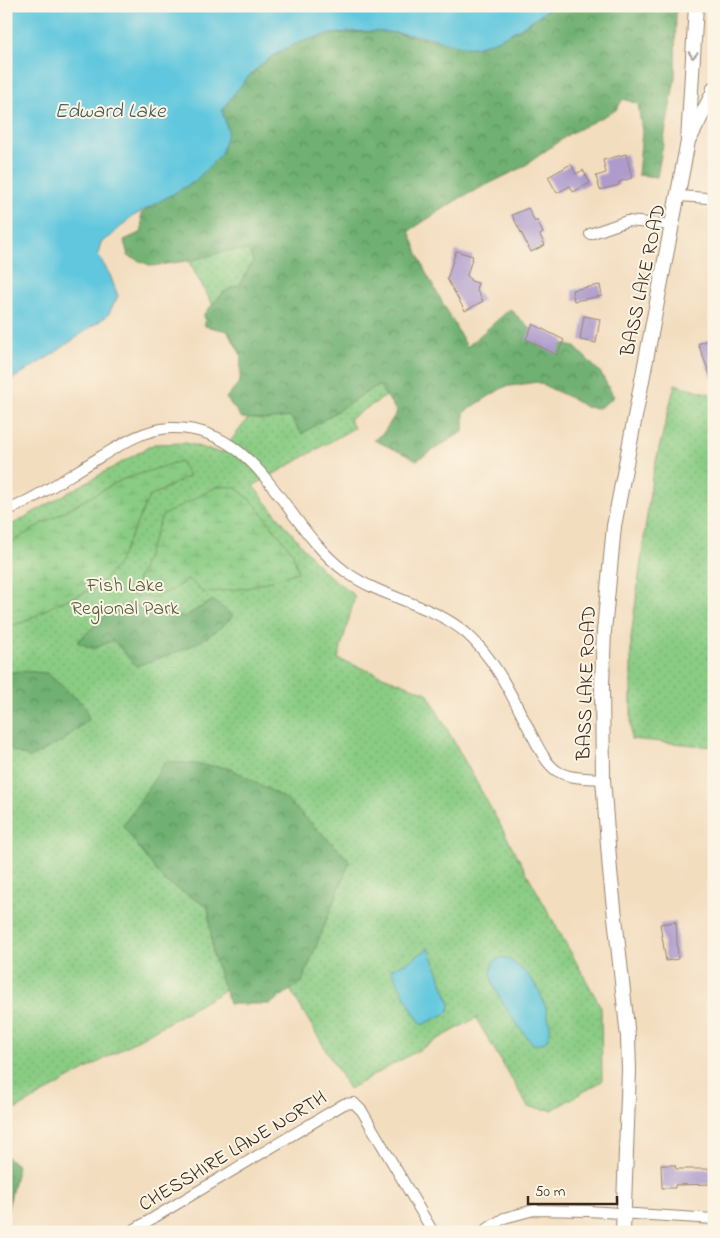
<svg xmlns="http://www.w3.org/2000/svg" width="720" height="1238" font-family="'Indie Flower',sans-serif">
<defs>
<pattern id="grass-dots" width="8" height="8" patternUnits="userSpaceOnUse" patternTransform="scale(1.25)"><rect width="8" height="8" fill="#8acc84"/><path d="M2 2h.1M6 6h.1" fill="none" stroke="#78af72" stroke-width="1.8" stroke-linecap="round"/></pattern>
<pattern id="forest-crowns" width="20" height="18" patternUnits="userSpaceOnUse" patternTransform="scale(1.25)"><rect width="20" height="18" fill="#6fb072"/><path d="M2 6a3 3 0 1 1 6 0M12 15a3 3 0 1 1 6 0" fill="none" stroke="#5c8f5d"/></pattern>
<pattern id="wetland-marsh" width="20" height="14" patternUnits="userSpaceOnUse" patternTransform="scale(1.25)"><rect width="20" height="14" fill="#8acc84"/><path d="M1 5h8M5 5V1M11 12h8M15 12V8" fill="none" stroke="#78af72"/></pattern>
</defs>
<rect width="100%" height="100%" fill="#fcf5e5"/>
<filter id="ink" filterUnits="userSpaceOnUse"><feTurbulence type="fractalNoise" baseFrequency=".02" numOctaves="2"/><feDisplacementMap in="SourceGraphic" scale="10" xChannelSelector="R" yChannelSelector="G"/><feConvolveMatrix kernelMatrix="1 2 1 2 8 2 1 2 1" color-interpolation-filters="sRGB"/></filter>
<filter id="wash" filterUnits="userSpaceOnUse"><feTurbulence type="fractalNoise" baseFrequency=".0096" numOctaves="4" result="noise"/><feDisplacementMap in="SourceGraphic" scale="20" xChannelSelector="R" yChannelSelector="G"/><feGaussianBlur stdDeviation="1.12" result="paint"/><feColorMatrix in="noise" values="0 0 0 0 0 0 0 0 0 0 0 0 0 0 0 0 0 1.4 0 .05"/><feComposite in="paint" operator="in"/></filter>
<g filter="url(#wash)">
<rect width="100%" height="100%" fill="#f3ddbf"/>
<g fill="url(#grass-dots)" stroke="#627b51">
<polygon points="552,6 392,229 461,350 349,419 354,428 253,486 321,569 355,596 338,659 427,693 601,1007 602,1081 552,1110 528,1107 476,1018 349,1089 274,962 6,1115 6,528 154,444 186,443 221,453 259,405 251,373 156,203 194,182 228,131 478,47 521,29"/>
<polygon points="675,384 714,395 714,747 631,739 631,638 652,477"/>
</g>
<g fill="url(#forest-crowns)" stroke="#556d48">
<polygon points="552,6 676,6 675,79 657,177 638,175 642,132 638,104 623,99 616,110 569,134 523,167 460,198 409,231 425,271 467,347 510,309 541,339 575,347 600,372 614,397 599,408 585,407 573,399 537,382 504,387 464,412 464,431 417,460 374,440 384,432 397,412 379,385 351,402 302,434 290,417 266,420 242,418 226,398 240,381 241,353 228,331 205,326 204,314 224,292 240,284 253,261 248,250 227,251 193,260 152,266 128,256 124,240 142,232 141,214 156,203 194,182 228,131 222,111 240,85 266,60 303,40 318,35 382,31 478,47 521,29"/>
<path d="M213 600 233 616C203 646 175 653 136 666L113 640 94 649 77 642 107 614 128 604 184 617Z"/>
<polygon points="21,671 47,673 85,706 89,720 62,741 30,758 13,751 6,742 6,673"/>
<polygon points="166,761 230,768 286,799 350,861 302,982 270,1004 229,1004 213,955 208,907 164,881 123,826"/>
<polygon points="6,1156 18,1166 6,1217"/>
</g>
<g fill="url(#wetland-marsh)" stroke="#627b51">
<polygon points="180,461 189,476 149,497 118,564 96,588 56,604 24,622 6,627 6,546 38,526 121,480"/>
<polygon points="218,486 235,487 255,504 293,553 298,572 247,588 204,593 188,579 172,590 156,597 132,596 162,516"/>
</g>
<g fill="#61c7de" stroke="#4e787e">
<path d="M6 6H552C529 23 506 39 479 46 461 51 445 40 428 37 372 28 315 26 267 60 249 73 235 92 222 111L228 131 221 154 194 182 130 218 110 237 101 242 98 255 110 275 118 296 108 315 53 354 9 381 6 382Z"/>
<polygon points="429,948 450,1003 449,1012 422,1025 411,1008 391,969 408,962"/>
<path d="M503 957C528 968 542 990 548 1016 549 1021 551 1027 550 1032 549 1035 547 1039 545 1042L534 1045C521 1031 493 994 491 974 491 970 492 966 493 962Z"/>
</g>
<g id="blocks">
<g fill="#ae9bcc">
<polygon points="626,154 632,178 619,182 619,185 600,190 596,176 606,173 603,160"/>
<polygon points="571,164 576,174 583,170 590,183 573,192 570,186 557,193 548,177"/>
<polygon points="528,208 535,222 537,220 543,233 540,235 545,245 531,252 512,215"/>
<polygon points="456,251 473,256 467,275 471,281 478,283 476,289 483,301 465,311 447,279"/>
<polygon points="600,285 602,296 574,301 572,290"/>
<polygon points="584,316 600,319 596,343 580,340"/>
<polygon points="533,324 564,340 557,355 526,339"/>
<polygon points="714,337 714,382 713,382 698,344"/>
<polygon points="676,922 678,959 666,961 660,924"/>
<polygon points="661,1165 675,1165 676,1169 714,1169 714,1184 675,1185 675,1188 662,1188"/>
</g>
</g>
</g>
<g filter="url(#ink)">
<use href="#blocks" fill-opacity="0" stroke="#97846e" stroke-width="1"/>
<g fill="none" stroke-linecap="round" stroke-linejoin="round">
<defs>
<g id="street">
<polyline points="679,196 707,198 714,196"/>
<polyline points="590,234 627,221 673,225"/>
<path d="M6 511C39 497 70 475 100 457 122 444 144 429 171 428 261 426 283 526 346 572 383 599 431 603 466 633 496 659 513 699 531 733 538 746 545 763 557 771 570 779 588 778 603 779"/>
<polyline points="130,1232 344,1104 354,1103 362,1111 433,1232"/>
<polyline points="482,1232 504,1218 534,1210 588,1211 714,1219"/>
</g>
<g id="secondary">
<polyline points="691,136 713,93 714,88"/>
<polyline points="623,1232 629,1070 628,1037 610,871 603,779 602,684 604,631 614,526 688,141 696,6"/>
</g>
</defs>
<use href="#street" stroke="#97846e" stroke-width="12"/>
<use href="#secondary" stroke="#97846e" stroke-width="16"/>
<use href="#street" stroke="#fff" stroke-width="10"/>
<use href="#secondary" stroke="#fff" stroke-width="14"/>
</g>
<defs><path id="oneway-chevron" d="M-2-3.5L2.5 0L-2 3.5" fill="none" stroke-width="1.6" stroke-linecap="round" stroke-linejoin="round" transform="scale(1.25)"/></defs>
<use stroke="#a79f9a" href="#oneway-chevron" transform="translate(693 55) rotate(95)"/>
</g>
<g text-anchor="middle" stroke-width="4" stroke-linejoin="round" paint-order="stroke">
<g font-size="20" fill="#3b2a1e" stroke="#fcf5e5">
<text transform="translate(642 280) rotate(-78)" y="7">BASS LAKE ROAD</text>
<text transform="translate(585 683) rotate(-88)" y="7">BASS LAKE ROAD</text>
<text transform="translate(232 1150) rotate(-31)" y="7">CHESSHIRE LANE NORTH</text>
</g>
<g font-size="20" fill="#535b3d" stroke="#fcf5e5">
<text x="125" y="591">Fish Lake<tspan x="125" dy="23">Regional Park</tspan></text>
</g>
<g font-size="21" font-style="italic" fill="#465958" stroke="#fcf5e5">
<text x="110" y="117">Edward Lake</text>
</g>
</g>
<rect width="720" height="1238" fill="none" stroke="#fcf5e5" stroke-width="25"/>
<path d="M528 1196v8h89v-8" fill="none" stroke="#3b2a1e" stroke-width="2.5"/>
<text x="535" y="1196" font-size="15" fill="#3b2a1e" stroke="#fcf5e5" stroke-width="4" paint-order="stroke">50 m</text>
</svg>
